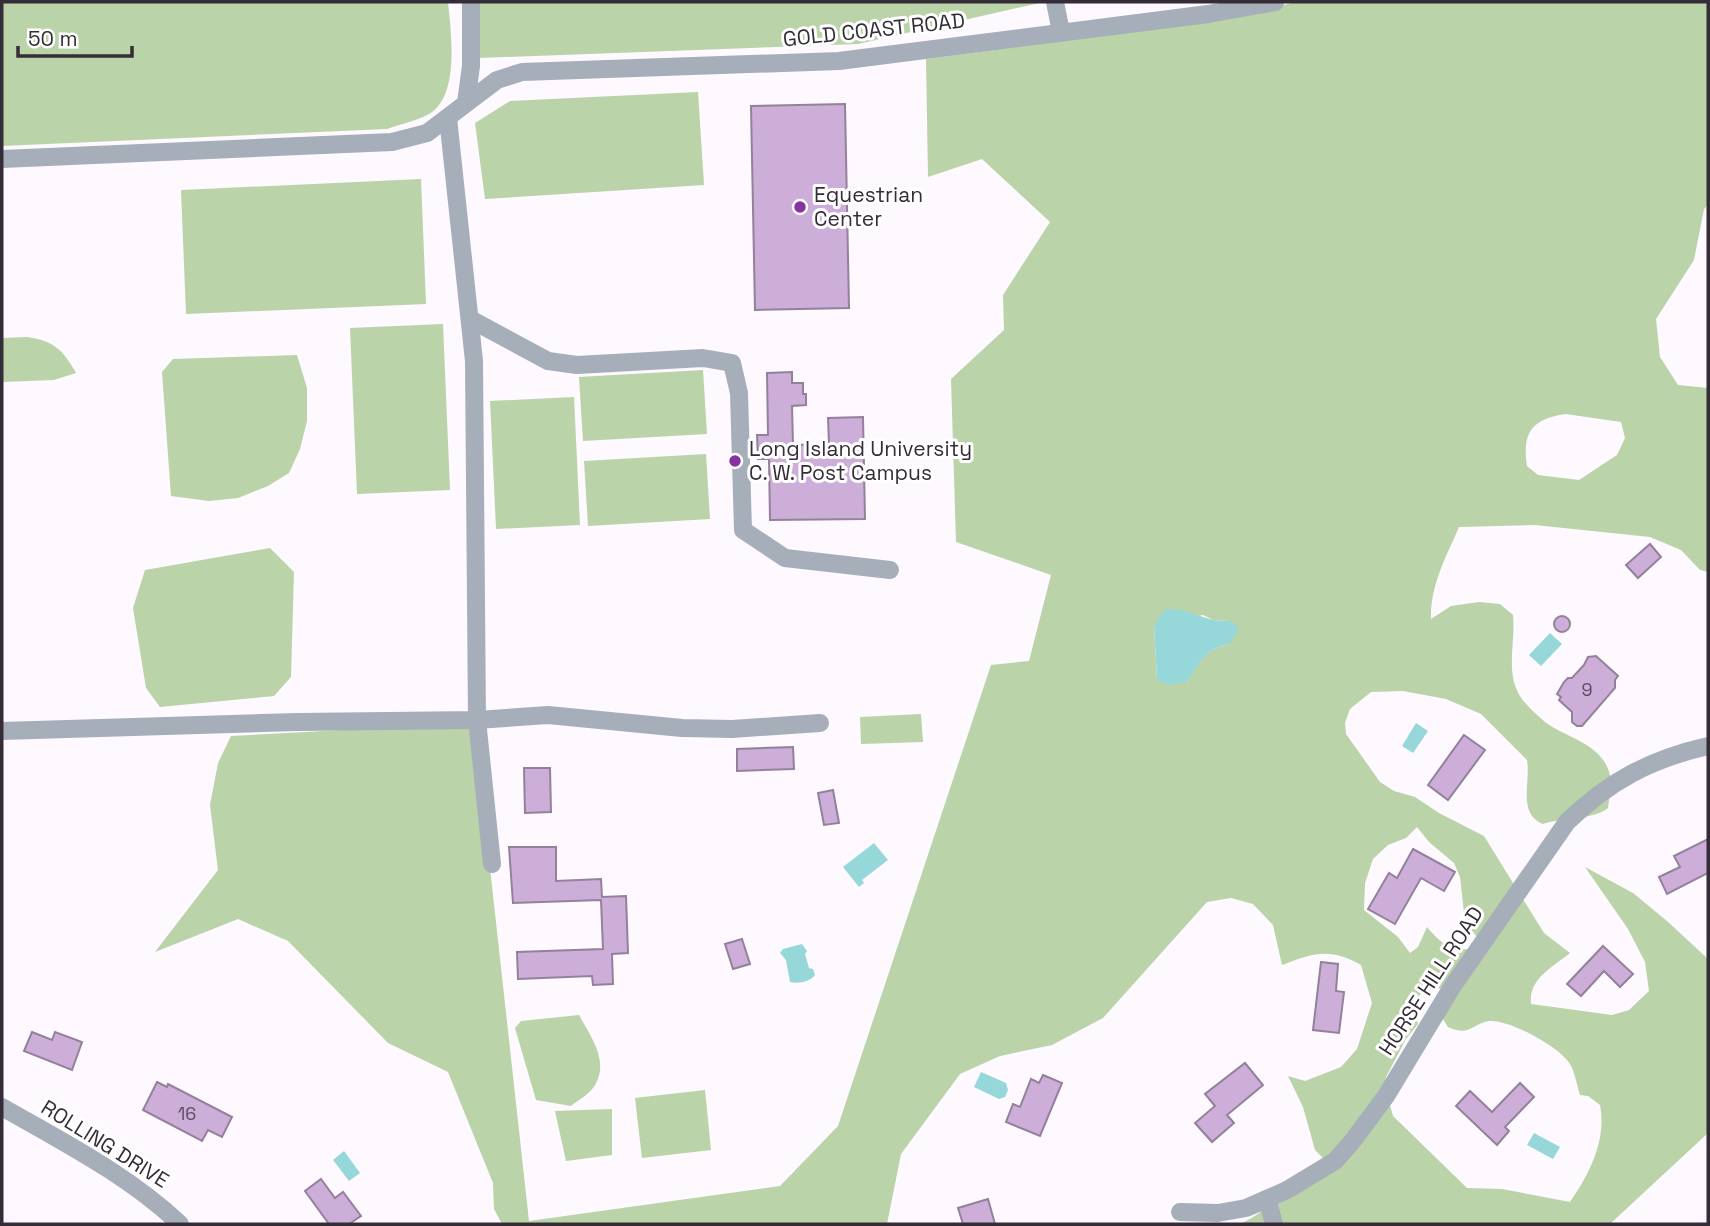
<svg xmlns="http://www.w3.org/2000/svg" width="1710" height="1226" font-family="'Space Grotesk',sans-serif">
<rect width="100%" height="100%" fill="#fdf9ff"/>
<g fill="#bad3a8" fill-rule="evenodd">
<path d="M2 2H448C451 33 460 96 429 114 417 121 400 124 387 129L2 146Z"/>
<polygon points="475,2 1044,2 858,44 479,58"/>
<path d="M1297 2H1708V205L1704 209 1694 260 1656 319 1660 357 1678 385 1708 388V572L1700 570 1681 550 1650 537 1535 525 1459 527C1446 557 1430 586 1431 619L1451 606 1479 602 1500 604 1513 615C1516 643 1504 674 1522 699 1528 707 1538 716 1545 722 1568 739 1602 743 1610 775 1612 784 1609 798 1608 808 1594 820 1563 817 1543 824 1517 813 1531 782 1527 760L1481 714 1446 699 1403 691 1371 692 1350 709 1345 723 1346 734 1380 782 1394 791 1415 797 1439 813 1484 836 1544 933 1570 953C1553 967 1528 979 1531 1004L1612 1015 1629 1010 1649 991 1645 962 1628 929 1585 867 1633 893 1667 921 1708 959V1133L1610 1224H1240C1264 1213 1280 1196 1295 1175H1323L1334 1169 1315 1150 1303 1107 1288 1076 1305 1081 1341 1067 1357 1049 1372 1003 1361 965C1331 947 1313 953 1282 965L1273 925 1253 904 1231 898 1207 902 1103 1018 1052 1045 1000 1056 960 1074 901 1154 887 1224H502L494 1209 493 1183 448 1072 388 1043 288 941 238 919 155 952 218 870 210 805 218 763 231 736 474 723 529 1221 780 1186 838 1126 991 665 1029 661 1051 575 956 542 951 379 1004 330 1003 295 1050 222 982 159 928 177 926 59 1207 22ZM1566 414 1621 422 1625 438 1617 455 1579 480 1538 475 1527 466C1522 432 1532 419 1566 414ZM1203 615 1213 620 1229 621V644C1206 648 1199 663 1187 682L1157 680 1154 626ZM1417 827 1429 842 1454 863 1460 877 1465 922 1486 948C1456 951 1447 951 1427 927L1418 947 1410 953 1398 937 1364 910 1365 883 1373 859 1388 845 1406 838ZM1443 988 1441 1016 1448 1027C1469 1037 1472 1024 1489 1021 1509 1019 1560 1047 1570 1064 1575 1072 1577 1086 1580 1095L1588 1096 1600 1105C1607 1140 1589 1175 1570 1202L1502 1189 1467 1188 1393 1116 1385 1087 1386 1077 1406 1039 1418 1024C1410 998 1417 990 1443 988Z"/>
<polygon points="698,92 704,185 485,199 475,123 510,101"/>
<polygon points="421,179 426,304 186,314 181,190"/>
<polygon points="443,324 450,490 357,494 350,328"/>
<path d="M27 337C54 341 63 350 76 373L54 380 2 382V338Z"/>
<polygon points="297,355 307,388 307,421 300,449 289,473 268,486 238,498 209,501 171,496 162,372 173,359"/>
<polygon points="703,370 707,434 583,441 579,377"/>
<polygon points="574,397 580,525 496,529 490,401"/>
<polygon points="706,454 710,519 588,526 584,461"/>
<polygon points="270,548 294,572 291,677 274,696 160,707 146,688 133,608 145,570"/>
<polygon points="921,714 923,742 861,744 860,717"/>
<path d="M579 1015C591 1037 611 1063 593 1088 588 1095 578 1100 571 1106L536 1100 515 1028 521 1021Z"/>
<polygon points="705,1090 711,1150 642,1158 635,1098"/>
<polygon points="612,1109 612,1155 566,1161 555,1111"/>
</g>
<g fill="#96d8d9">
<path d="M1177 609 1213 620 1229 621 1237 625V633L1229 644C1206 648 1199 664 1187 682L1168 685 1157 680 1154 626 1164 610Z"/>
<polygon points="1550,633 1562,644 1541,666 1529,655"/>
<polygon points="1416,723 1428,731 1413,753 1402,746"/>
<polygon points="874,843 888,860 862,880 864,883 859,887 843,867"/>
<path d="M802 944 807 951 805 954 809 968 813 969 815 975C810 982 797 984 790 982L786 960 780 953 783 949Z"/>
<polygon points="981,1072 1006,1083 1008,1090 1005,1097 999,1099 974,1087"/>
<polygon points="1534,1133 1560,1147 1553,1159 1527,1145"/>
<polygon points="344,1151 360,1173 349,1181 333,1160"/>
</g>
<g fill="#ccaed9" stroke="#93819b" stroke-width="2">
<polygon points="845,104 849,308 755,310 751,106"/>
<polygon points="792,372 792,383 803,383 803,394 806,394 806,405 792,406 793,445 829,444 828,418 863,417 865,519 770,520 769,459 758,459 757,435 768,435 767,373"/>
<polygon points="1650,544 1661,557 1638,578 1626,565"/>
<circle cx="1562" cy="624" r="8"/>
<polygon points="1596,656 1618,676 1615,680 1615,688 1582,726 1577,726 1572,722 1572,712 1559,700 1561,697 1557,694 1564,682 1568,678 1572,678 1584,665 1588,657"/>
<polygon points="1464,735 1485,750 1448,800 1428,785"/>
<polygon points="793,747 794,769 737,771 737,749"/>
<polygon points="524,768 550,768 551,812 525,813"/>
<polygon points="833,790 839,823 824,825 818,793"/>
<polygon points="1708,839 1708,873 1667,894 1659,877 1680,867 1674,856"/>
<polygon points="509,847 556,847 556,881 601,879 602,897 626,896 628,953 612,954 613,984 593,985 592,976 518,979 517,952 603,949 601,900 513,903"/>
<polygon points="1413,849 1455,872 1444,891 1421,878 1395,924 1368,909 1389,873 1397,878"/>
<polygon points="742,939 750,964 733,969 725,944"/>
<polygon points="1603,946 1633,974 1620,987 1604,971 1581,996 1567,984"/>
<polygon points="1321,962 1338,964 1336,991 1344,992 1339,1033 1313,1030"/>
<polygon points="32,1032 52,1040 55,1032 82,1042 72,1070 24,1051"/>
<polygon points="1245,1063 1263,1085 1227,1115 1234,1123 1212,1142 1195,1123 1215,1106 1205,1094"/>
<polygon points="1043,1075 1062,1083 1040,1136 1006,1122 1013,1104 1020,1107 1031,1079 1039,1083"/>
<polygon points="157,1082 167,1087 168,1084 232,1117 222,1137 208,1130 202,1141 143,1110"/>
<polygon points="1520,1083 1534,1097 1505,1127 1509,1131 1497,1145 1456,1106 1470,1091 1492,1112"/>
<polygon points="321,1179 335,1198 343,1192 361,1216 349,1224 329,1224 305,1191"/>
<polygon points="988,1199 995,1224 963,1224 958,1208"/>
</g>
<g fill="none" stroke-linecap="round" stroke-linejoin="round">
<g stroke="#a6aeba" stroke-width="18">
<polyline points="1055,2 1061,32"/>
<polyline points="466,103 471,66 471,2"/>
<polyline points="448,118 474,361 477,720 492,864"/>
<polyline points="2,159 392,142 427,133 497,80 522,72 839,61 1208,14 1275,2"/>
<polyline points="470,319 548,361 577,365 703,358 732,363 739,393 743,530 785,558 890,570"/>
<polyline points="2,731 297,722 477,720 548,715 682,728 732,729 820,723"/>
<path d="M2 1107C63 1142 128 1175 180 1224"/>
<polyline points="1267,1199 1274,1224"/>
<path d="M1180 1212 1218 1213 1246 1208 1287 1190 1335 1161 1351 1143 1386 1096 1452 987 1567 822C1609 781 1651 759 1708 746"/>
</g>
</g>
<g fill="#8732a0" stroke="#fff" stroke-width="2.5">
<circle cx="800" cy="207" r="7"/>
<circle cx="735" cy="461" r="7"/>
</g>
<g text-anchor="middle" stroke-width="6" stroke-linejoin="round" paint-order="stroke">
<g font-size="18" fill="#5a4c60">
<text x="1587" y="696">9</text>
<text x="187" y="1120">16</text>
</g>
<g font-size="21" fill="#342c37" stroke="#fff">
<text transform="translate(874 30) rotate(-6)" y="7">GOLD COAST ROAD</text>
<text transform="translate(1431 981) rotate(-57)" y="7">HORSE HILL ROAD</text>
<text transform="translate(105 1144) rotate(32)" y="7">ROLLING DRIVE</text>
</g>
<g font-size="21" fill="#342c37" stroke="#fff" text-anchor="start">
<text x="814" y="202">Equestrian<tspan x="814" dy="24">Center</tspan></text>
<text x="749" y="456">Long Island University<tspan x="749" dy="24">C. W. Post Campus</tspan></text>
</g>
</g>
<rect width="1710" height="1226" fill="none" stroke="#342c37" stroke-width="7"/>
<path d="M18 46v10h114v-10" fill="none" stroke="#342c37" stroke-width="3.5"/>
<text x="28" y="46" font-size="21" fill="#342c37" stroke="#ffffff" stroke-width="5" paint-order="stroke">50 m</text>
</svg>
